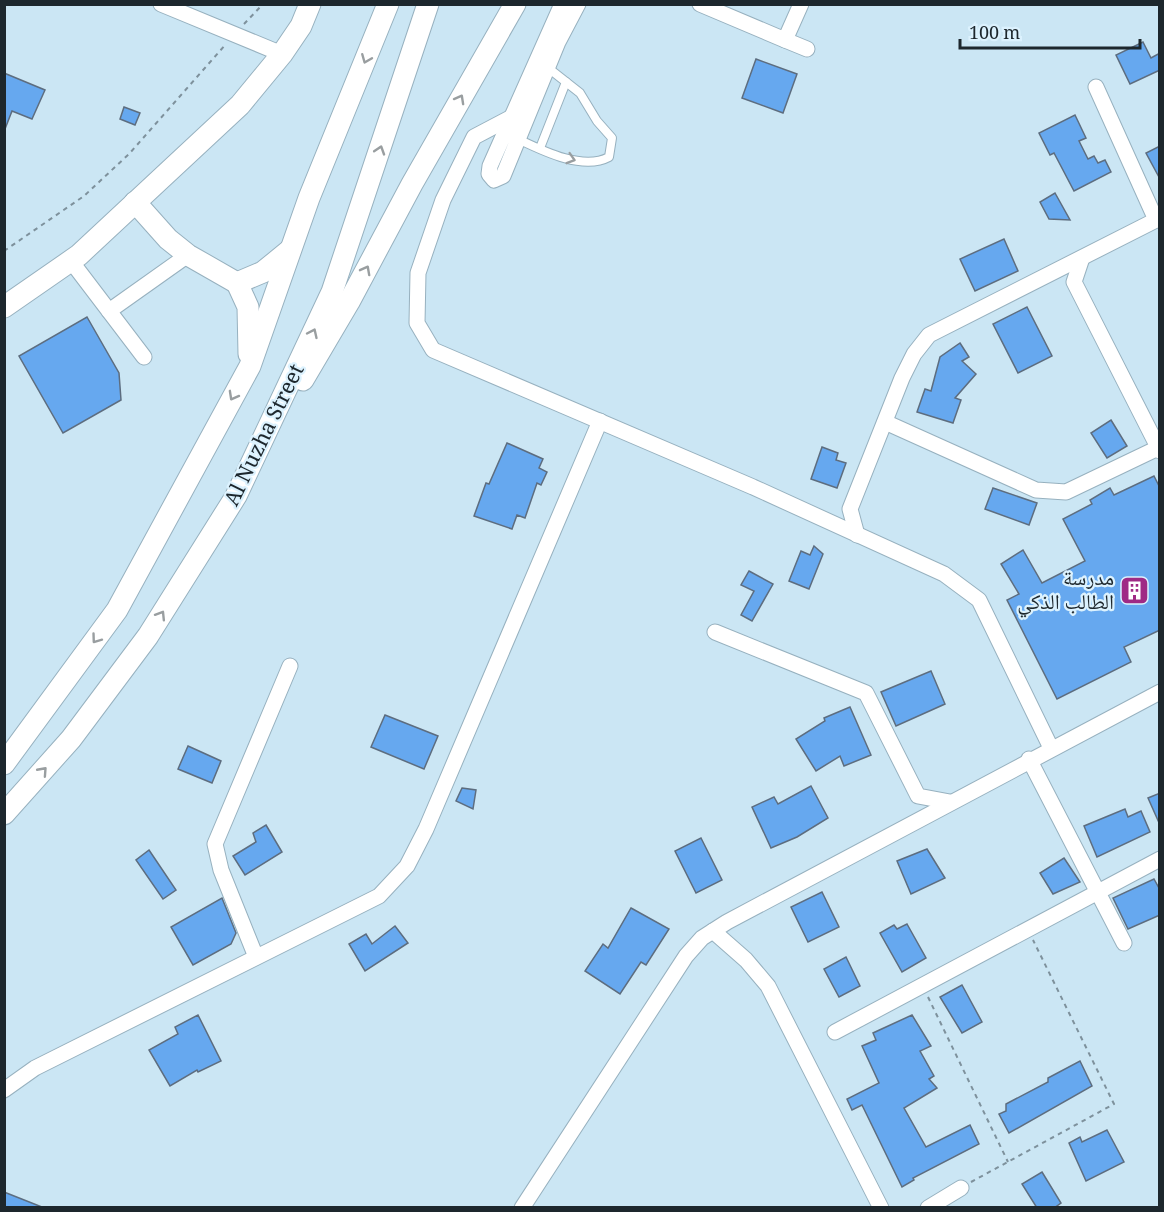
<svg xmlns="http://www.w3.org/2000/svg" width="1164" height="1212" font-family="Georgia,'Noto Naskh Arabic',serif">
<rect width="100%" height="100%" fill="#cbe6f4"/>
<g fill="#66a8ef" stroke="#5d6d7f" stroke-width="1.5">
<polygon points="1143,42 1151,58 1160,53 1160,70 1130,84 1116,55"/>
<polygon points="756,59 797,74 783,113 742,98"/>
<polygon points="4,73 45,90 32,119 12,111 5,129"/>
<polygon points="124,107 140,113 135,125 120,119"/>
<polygon points="1075,115 1086,138 1079,141 1088,159 1094,156 1098,163 1105,160 1111,172 1074,191 1054,153 1050,155 1039,133"/>
<polygon points="1160,146 1160,179 1146,153"/>
<polygon points="1055,193 1070,220 1049,219 1040,202"/>
<polygon points="1004,239 1018,271 975,291 960,259"/>
<polygon points="1027,307 1052,356 1018,373 993,324"/>
<polygon points="87,317 119,373 121,400 63,433 19,356"/>
<polygon points="960,343 969,357 962,361 976,374 955,398 961,400 953,423 917,412 925,389 931,391 940,357"/>
<polygon points="1111,420 1127,446 1107,458 1091,433"/>
<polygon points="507,443 543,459 539,468 547,472 541,485 537,483 525,518 517,515 512,529 474,516 486,483 489,484"/>
<polygon points="822,447 838,453 836,460 846,463 837,488 811,479"/>
<polygon points="1154,476 1160,488 1160,630 1124,647 1131,662 1057,699 1007,600 1019,594 1001,564 1023,550 1042,583 1085,561 1063,519 1092,504 1090,500 1110,488 1114,495"/>
<polygon points="993,488 1037,503 1029,525 985,509"/>
<polygon points="814,546 823,554 809,589 789,581 801,551 810,555"/>
<polygon points="749,571 773,584 752,621 741,615 754,591 741,585"/>
<polygon points="931,671 945,704 896,726 881,692"/>
<polygon points="850,707 871,755 844,766 840,756 816,771 796,739 825,721 824,718"/>
<polygon points="385,715 438,736 424,769 371,747"/>
<polygon points="188,746 221,761 212,783 178,769"/>
<polygon points="811,786 828,818 797,837 771,848 752,807 774,797 778,804"/>
<polygon points="462,788 476,790 473,809 456,801"/>
<polygon points="1160,793 1160,825 1148,798"/>
<polygon points="1125,809 1128,817 1141,811 1150,832 1097,857 1084,826"/>
<polygon points="266,825 282,852 245,875 233,856 256,842 253,833"/>
<polygon points="701,838 722,880 696,893 675,851"/>
<polygon points="927,849 945,878 911,894 897,861"/>
<polygon points="149,850 176,890 163,899 136,860"/>
<polygon points="1064,858 1080,882 1053,894 1040,873"/>
<polygon points="1154,879 1160,890 1160,915 1128,929 1113,898"/>
<polygon points="822,892 839,927 808,942 791,907"/>
<polygon points="222,898 236,933 231,944 193,965 171,927"/>
<polygon points="631,908 669,929 646,965 641,962 620,994 585,971 603,944 608,948"/>
<polygon points="907,924 926,958 902,972 880,933 894,925 897,929"/>
<polygon points="395,926 408,943 365,971 349,944 366,934 372,944"/>
<polygon points="846,957 860,986 839,997 824,969"/>
<polygon points="962,985 982,1022 962,1033 940,997"/>
<polygon points="198,1015 221,1061 198,1072 197,1070 170,1086 149,1050 178,1034 175,1027"/>
<polygon points="912,1015 931,1046 920,1051 934,1076 929,1079 937,1088 904,1108 926,1147 970,1125 979,1144 913,1178 914,1180 902,1187 862,1105 852,1110 847,1099 879,1083 862,1046 876,1040 873,1033"/>
<polygon points="1080,1061 1092,1086 1009,1133 999,1114 1006,1111 1006,1104 1048,1082 1048,1078"/>
<polygon points="1107,1130 1124,1162 1086,1181 1069,1143 1080,1137 1082,1142"/>
<polygon points="1042,1172 1061,1203 1054,1208 1037,1208 1022,1184"/>
<polygon points="4,1192 42,1207 42,1208 4,1208"/>
</g>
<g fill="none" stroke-linecap="round" stroke-linejoin="round">
<defs>
<g id="lane">
<path d="M518 139C543 151 583 171 609 157L612 138 597 121 580 93 547 67"/>
<polyline points="540,148 566,82"/>
</g>
<g id="street">
<polyline points="161,4 282,54"/>
<polyline points="562,4 490,166 489,174 494,180 503,176 558,42 578,4"/>
<polyline points="700,4 785,40 801,4"/>
<polyline points="785,40 807,49"/>
<polyline points="1096,87 1156,220"/>
<polyline points="512,117 474,137 443,200 418,273 417,323 433,350 753,487 944,574 979,600 1051,748"/>
<polyline points="1082,258 1074,282 1160,451"/>
<polyline points="71,261 144,357"/>
<polyline points="109,311 188,255"/>
<polyline points="885,422 1036,490 1066,492 1158,448"/>
<polyline points="857,535 850,509 902,378 914,354 929,335 1160,218"/>
<polyline points="715,632 866,693 918,796 950,802"/>
<polyline points="1029,759 1124,943"/>
<polyline points="713,931 746,960 768,986 881,1208"/>
<polyline points="256,957 221,870 215,844 290,666"/>
<polyline points="835,1032 1160,859"/>
<polyline points="4,1090 35,1068 379,896 407,866 426,829 600,421"/>
<polyline points="522,1208 686,956 702,938 727,922 1160,692"/>
<polyline points="928,1208 961,1188"/>
</g>
<g id="secondary">
<polyline points="135,202 168,239 188,255 237,283"/>
<polyline points="4,307 79,255 240,105 282,54 301,26 310,4"/>
<polyline points="249,354 248,307 237,283 263,272 290,250"/>
<polyline points="303,380 349,302 412,184 515,4"/>
<polyline points="4,764 117,610 250,366 309,198 388,4"/>
<polyline points="4,814 71,739 148,636 236,496 332,292 428,4"/>
</g>
</defs>
<use href="#lane" stroke="#97b1bf" stroke-width="10"/>
<use href="#street" stroke="#97b1bf" stroke-width="17"/>
<use href="#secondary" stroke="#97b1bf" stroke-width="23"/>
<g stroke="#7e919c" stroke-width="2" stroke-dasharray="4.5 4.5" stroke-linecap="butt">
<polyline points="244,24 263,4"/>
<polyline points="4,251 84,196 129,154 226,44"/>
<polyline points="928,997 1008,1162"/>
<polyline points="971,1182 1114,1104 1033,940"/>
</g>
<use href="#lane" stroke="#fff" stroke-width="8"/>
<use href="#street" stroke="#fff" stroke-width="15"/>
<use href="#secondary" stroke="#fff" stroke-width="21"/>
</g>
<defs><path id="oneway-chevron" d="M-2-3.5L2.5 0L-2 3.5" fill="none" stroke-width="1.6" stroke-linecap="round" stroke-linejoin="round" transform="scale(1.5)"/></defs>
<g stroke="#999ea0">
<use href="#oneway-chevron" transform="translate(366 59) rotate(112)"/>
<use href="#oneway-chevron" transform="translate(460 99) rotate(-61)"/>
<use href="#oneway-chevron" transform="translate(380 150) rotate(-72)"/>
<use href="#oneway-chevron" transform="translate(571 159) rotate(17)"/>
<use href="#oneway-chevron" transform="translate(366 270) rotate(-62)"/>
<use href="#oneway-chevron" transform="translate(313 333) rotate(-65)"/>
<use href="#oneway-chevron" transform="translate(233 396) rotate(119)"/>
<use href="#oneway-chevron" transform="translate(161 615) rotate(-58)"/>
<use href="#oneway-chevron" transform="translate(96 639) rotate(126)"/>
<use href="#oneway-chevron" transform="translate(43 771) rotate(-48)"/>
</g>
<defs>
<symbol id="building-square" viewBox="-11 -11 22 22"><rect x="-9" y="-9" width="18" height="18" rx="4" fill="#9f2a85" stroke="#dcf2fe"/><path d="M-4-6H4V6H1V3H-1V6H-4ZM-2.5-4.3h1.7v1.8h-1.7ZM.8-4.3h1.7v1.8H.8ZM-2.5-1h1.7V.8h-1.7ZM.8-1h1.7V.8H.8Z" fill="#fff"/></symbol>
</defs>
<g fill-rule="evenodd">
<use href="#building-square" x="1118" y="574" width="33" height="33"/>
</g>
<g text-anchor="middle" stroke-width="4.5" stroke-linejoin="round" paint-order="stroke">
<g font-size="21" fill="#1d272d" stroke="#dcf2fe">
<text transform="translate(264 435) rotate(-64)" y="7">Al Nuzha Street</text>
</g>
<g font-size="21" fill="#1d272d" stroke="#dcf2fe" text-anchor="end">
<text x="1114" y="585">مدرسة<tspan x="1114" dy="24">الطالب الذكي</tspan></text>
</g>
</g>
<rect width="1164" height="1212" fill="none" stroke="#1d272d" stroke-width="12"/>
<path d="M960 39v9h180v-9" fill="none" stroke="#1d272d" stroke-width="3"/>
<text x="969" y="39" font-size="18" fill="#1d272d" stroke="#dcf2fe" stroke-width="4.5" paint-order="stroke">100 m</text>
</svg>
